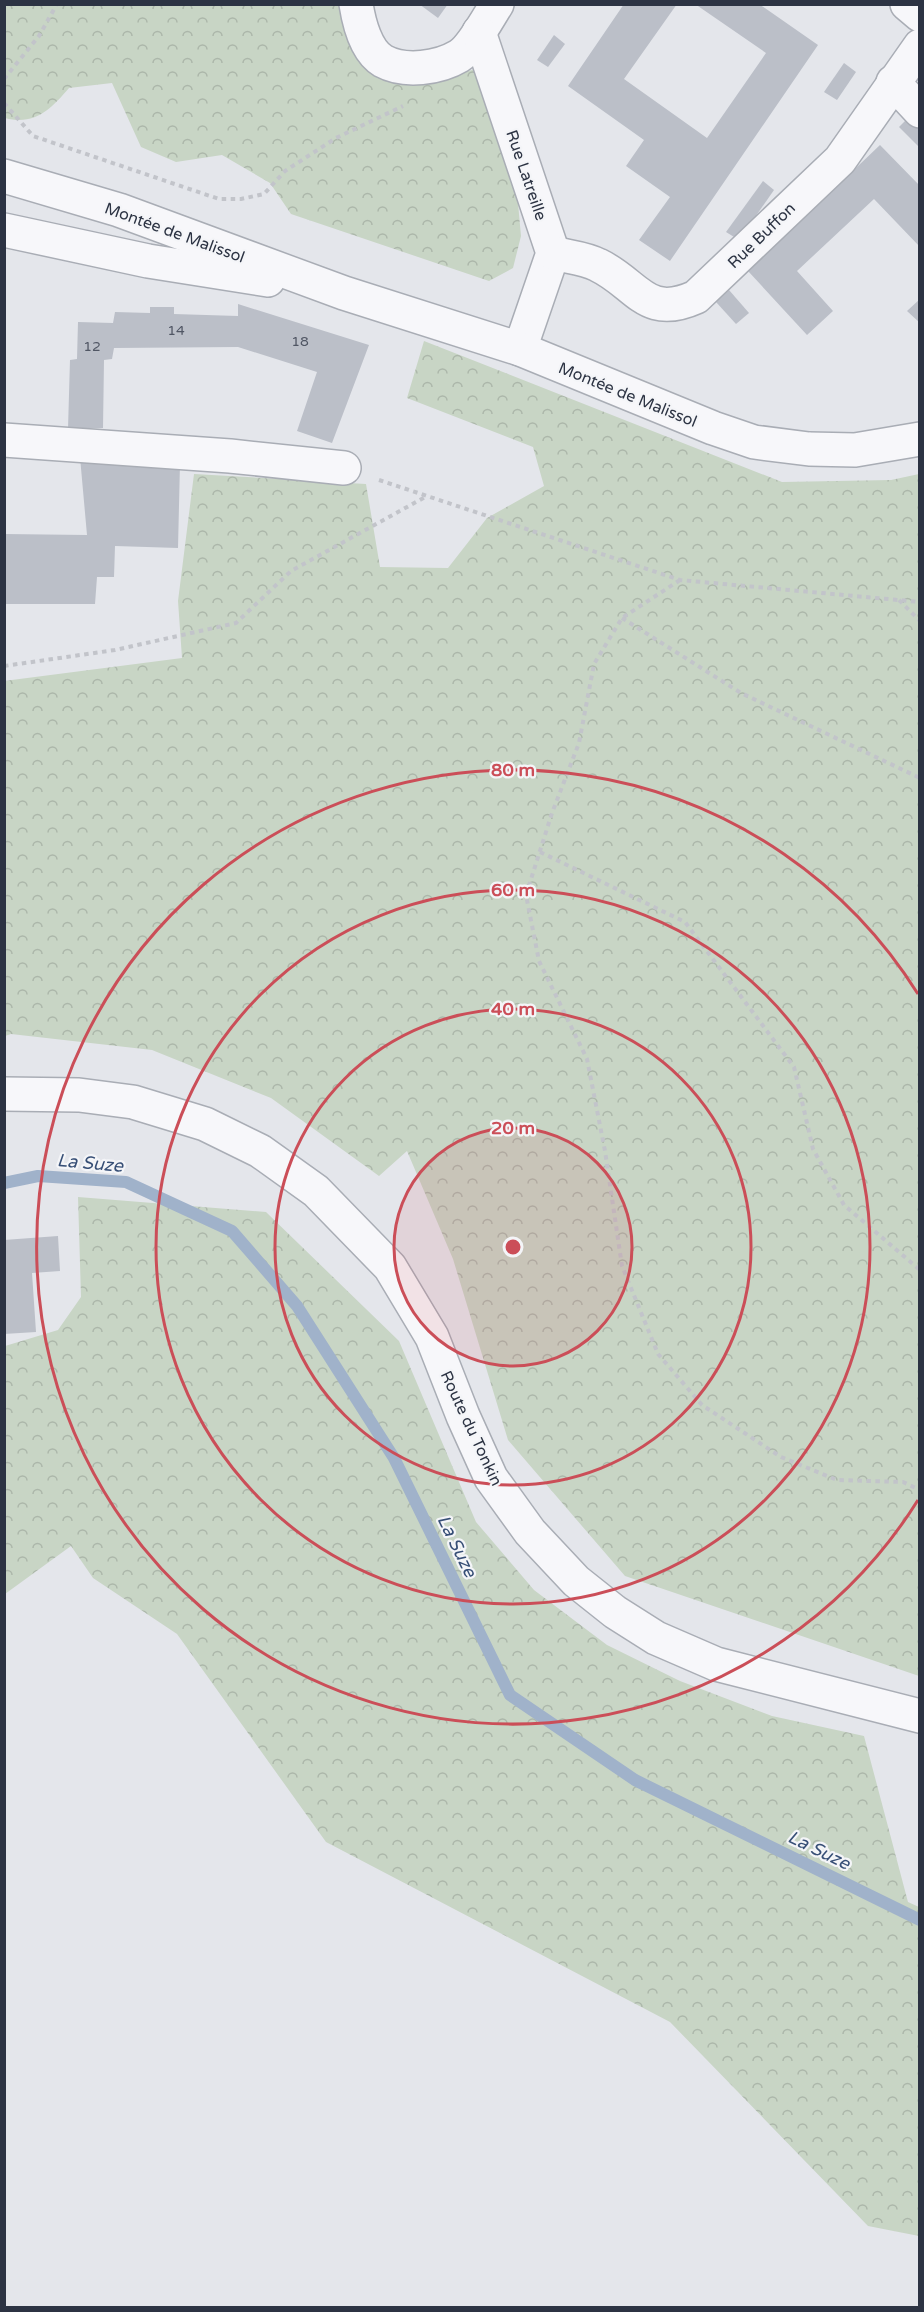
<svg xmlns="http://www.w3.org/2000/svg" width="924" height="2312" font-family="'Varela Round',sans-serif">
<defs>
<pattern id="forest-crowns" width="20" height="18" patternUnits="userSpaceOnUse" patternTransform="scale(1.5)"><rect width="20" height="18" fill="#c8d5c5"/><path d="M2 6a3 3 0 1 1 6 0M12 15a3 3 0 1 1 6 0" fill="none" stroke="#acb7aa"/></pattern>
</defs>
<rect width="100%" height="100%" fill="#e4e6eb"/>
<g fill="url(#forest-crowns)">
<path d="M5 5H340L348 9 391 73 427 84 475 69 518 203 521 236 513 268 489 281 291 214 270 183 222 155 176 162 141 147 112 83 69 88C51 109 35 126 5 118Z"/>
<polygon points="424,341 782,482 891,480 919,474 919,1676 625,1576 508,1440 453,1259 407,1151 379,1176 271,1098 152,1050 11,1034 5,1036 4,681 182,658 178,601 194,474 366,484 380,567 448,568 487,518 544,486 533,447 407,398"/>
<polygon points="78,1197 266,1212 399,1341 476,1522 534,1590 607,1645 680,1681 772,1716 864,1736 908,1902 919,1907 919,2236 868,2226 670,2022 326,1842 177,1634 93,1578 71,1546 5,1594 5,1346 58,1330 81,1297"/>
</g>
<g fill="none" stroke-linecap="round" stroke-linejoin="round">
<polyline stroke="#a0b2ca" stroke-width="12" points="4,1183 38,1176 126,1182 232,1231 297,1306 394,1458 510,1695 635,1780 920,1920"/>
</g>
<g fill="#bbbfc8">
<polygon points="419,4 448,4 438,18"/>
<polygon points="624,4 677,4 624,79 707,138 766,53 695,4 759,4 818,45 670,261 639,240 670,197 626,166 644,140 568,86"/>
<polygon points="554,35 565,44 548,67 537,60"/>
<polygon points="844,63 856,72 837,100 824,92"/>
<polygon points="910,116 920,126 920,148 899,127"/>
<polygon points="880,145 920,186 920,247 874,199 797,271 833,311 807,335 748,271"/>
<polygon points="763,181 774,190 739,240 726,232"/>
<polygon points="729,290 749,313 736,324 716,302"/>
<polygon points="920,299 920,323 907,311"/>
<polygon points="238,304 369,345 332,443 297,431 317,372 238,347 114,348 112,359 104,360 103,428 68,429 70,360 77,359 78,322 113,323 115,312 150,313 150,307 174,307 174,314 238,316"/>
<polygon points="80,457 180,463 178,548 115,546 114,577 97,577 95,604 4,604 4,534 87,535"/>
<polygon points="58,1236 60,1271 32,1273 36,1332 4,1334 4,1240"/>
</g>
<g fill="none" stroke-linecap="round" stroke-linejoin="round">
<defs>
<g id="minor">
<path d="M356 4C359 23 366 51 383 61 405 73 439 68 459 56 472 48 488 18 497 4"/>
<polyline points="907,4 920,15"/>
<polyline points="479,32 553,253 520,349"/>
<polyline points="893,82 920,111"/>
<polyline points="4,176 119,210 344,293 520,349 713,428 754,442 809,449 855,450 920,439"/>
<polyline points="4,230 148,261 268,280"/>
<path d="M553 253C568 257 585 258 598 265 638 284 645 320 696 297L840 160 920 46"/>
<polyline points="4,440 230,456 344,468"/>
<polyline points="4,1094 79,1095 133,1102 205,1124 260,1151 316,1191 390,1267 432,1337 463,1416 491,1478 530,1532 576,1581 615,1612 656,1638 716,1664 920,1716"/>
</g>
</defs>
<use href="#minor" stroke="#a9adb5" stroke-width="36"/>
<g stroke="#c2c4ca" stroke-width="4" stroke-dasharray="4.5 4.5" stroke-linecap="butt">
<polyline points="4,79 39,36 57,4"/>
<polyline points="4,103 33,136 219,199 241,199 264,194 285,171 336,138 403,106"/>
<polyline points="379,480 680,580 920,602"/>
<polyline points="680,580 622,618 594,664 579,743 552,813 526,895 539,961 587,1059 605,1151 622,1266 658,1354 702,1405 781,1457 837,1480 903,1482 920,1490"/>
<polyline points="899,600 920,621"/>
<polyline points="622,618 741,693 920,778"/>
<polyline points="4,666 115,650 236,623 291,571 427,496"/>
<polyline points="540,852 685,922 794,1067 813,1149 844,1205 920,1270"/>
</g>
<use href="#minor" stroke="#f7f7fa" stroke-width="33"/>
</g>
<circle cx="513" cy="1247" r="119" fill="#cb4e58" fill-opacity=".12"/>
<g fill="none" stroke="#cb4e58" stroke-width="3">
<circle cx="513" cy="1247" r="119"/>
<circle cx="513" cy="1247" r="238"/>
<circle cx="513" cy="1247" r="357"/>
<path d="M918 1500A477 477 0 1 1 918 994"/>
</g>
<g text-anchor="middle" stroke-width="4.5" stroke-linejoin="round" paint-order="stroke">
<g font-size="14" fill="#505664">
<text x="176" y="335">14</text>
<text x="300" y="346">18</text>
<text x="92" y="351">12</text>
</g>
<g font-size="16" fill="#2c3343" stroke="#f4f5f8">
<text transform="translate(527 175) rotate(71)" y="6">Rue Latreille</text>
<text transform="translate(175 232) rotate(20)" y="6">Montée de Malissol</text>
<text transform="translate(761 235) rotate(-44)" y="6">Rue Buffon</text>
<text transform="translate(628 394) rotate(22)" y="6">Montée de Malissol</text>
<text transform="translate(472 1428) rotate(65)" y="6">Route du Tonkin</text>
</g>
<g font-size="18" font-style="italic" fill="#374f76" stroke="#f4f5f8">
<text transform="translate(90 1163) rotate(5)" y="6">La Suze</text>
<text transform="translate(457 1546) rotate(64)" y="6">La Suze</text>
<text transform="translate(819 1850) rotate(26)" y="6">La Suze</text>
</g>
</g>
<circle cx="513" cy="1247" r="9" fill="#cb4e58" stroke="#f4f5f8" stroke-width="3"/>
<g font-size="18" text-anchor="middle" font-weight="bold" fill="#cb4e58" stroke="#f4f5f8" stroke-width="4.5" stroke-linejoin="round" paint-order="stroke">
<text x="513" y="776">80 m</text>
<text x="513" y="896">60 m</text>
<text x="513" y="1015">40 m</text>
<text x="513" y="1134">20 m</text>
</g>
<rect width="924" height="2312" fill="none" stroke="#2c3343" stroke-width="12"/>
</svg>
